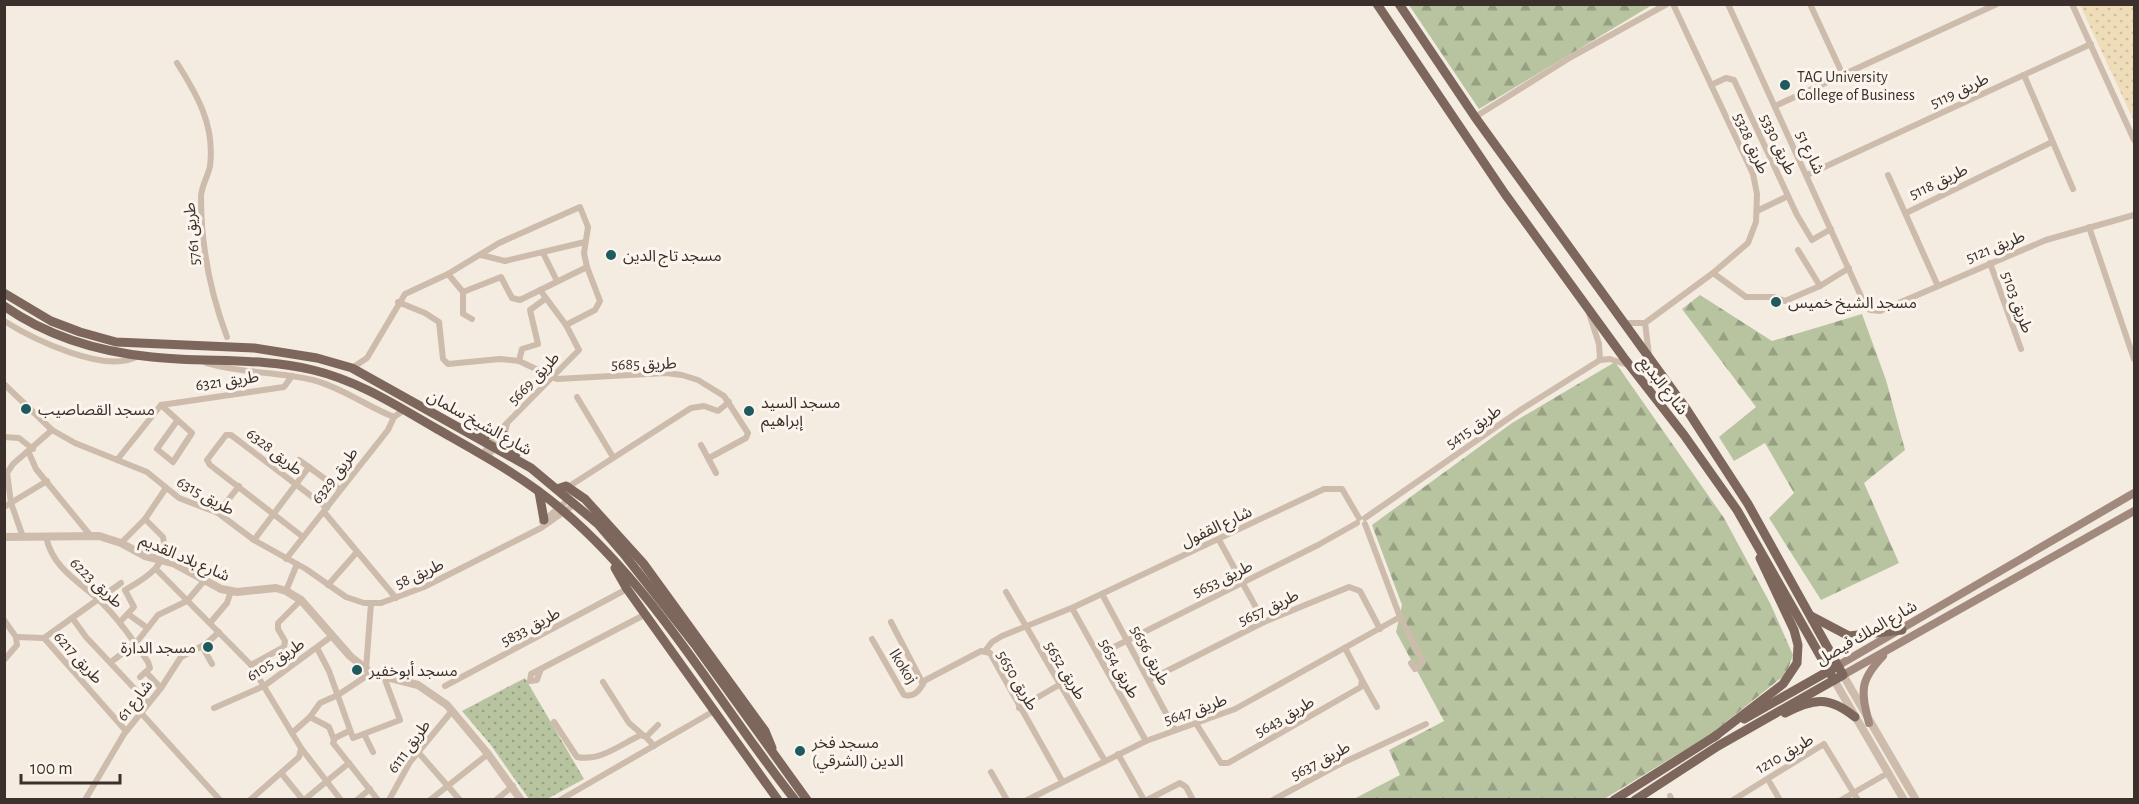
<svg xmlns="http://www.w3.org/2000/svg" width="2139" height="804" font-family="'Alegreya Sans','Noto Sans Arabic',sans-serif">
<defs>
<pattern id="forest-firs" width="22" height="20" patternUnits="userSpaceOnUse" patternTransform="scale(1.5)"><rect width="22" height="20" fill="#b8c4a0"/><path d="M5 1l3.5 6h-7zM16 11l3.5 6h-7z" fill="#97a083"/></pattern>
<pattern id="sand-dots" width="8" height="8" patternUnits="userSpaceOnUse" patternTransform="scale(1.5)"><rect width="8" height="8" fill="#efdcb8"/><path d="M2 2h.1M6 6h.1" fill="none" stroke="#cebd9e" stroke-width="1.8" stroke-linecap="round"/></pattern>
<pattern id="park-dots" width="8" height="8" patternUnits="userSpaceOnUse" patternTransform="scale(1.5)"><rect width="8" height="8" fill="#b8c4a0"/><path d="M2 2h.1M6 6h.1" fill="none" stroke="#97a083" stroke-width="1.8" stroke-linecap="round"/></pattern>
</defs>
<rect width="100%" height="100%" fill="#f4ebe1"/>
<g fill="url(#forest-firs)">
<polygon points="1409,5 1652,5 1479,109"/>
<polygon points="1700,295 1772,341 1862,314 1886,380 1905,450 1864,483 1899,563 1821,600 1769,518 1794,493 1765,443 1734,461 1719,437 1756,407 1682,309"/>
<polygon points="1615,362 1724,518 1771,605 1793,655 1786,674 1711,734 1604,799 1352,800 1400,775 1389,750 1444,721 1396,632 1402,605 1372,525 1512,423"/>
</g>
<polygon fill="url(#sand-dots)" points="2080,5 2134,5 2134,121"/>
<polygon fill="url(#park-dots)" points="525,678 584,779 547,799 529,799 490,744 462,711"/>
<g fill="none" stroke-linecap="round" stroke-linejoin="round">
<g stroke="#cdbbac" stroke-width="6">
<polyline points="1728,4 1865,305 1870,310 1880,311 2046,240 2134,215"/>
<polyline points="1810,4 1843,75"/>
<polyline points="2072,4 2134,140"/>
<path d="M177 63C198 96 215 126 210 166 208 177 201 186 201 197 201 245 210 292 227 337"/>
<polyline points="2024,75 2073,189"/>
<polyline points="1711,85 1726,78 1734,80 1797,215 1812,240 1831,229"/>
<polyline points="1775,106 1997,4"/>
<polyline points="1475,117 1571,57 1667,4"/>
<polyline points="1807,175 2091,44"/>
<polyline points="1888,175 1937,284"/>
<polyline points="1757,211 1788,196"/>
<polyline points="1906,213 2052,142"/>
<polyline points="2089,227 2134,359"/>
<polyline points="1798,250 1820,286"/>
<polyline points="543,253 557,281"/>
<polyline points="481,255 505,261 585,242"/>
<polyline points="1990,263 2021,349"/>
<polyline points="1713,273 1746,297 1774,297 1785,301 1820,286 1849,268"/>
<polyline points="448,274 463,292 463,314 472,319"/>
<polyline points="463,292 501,277 512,298 520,300 587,267"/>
<polyline points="398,302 425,313 439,322 443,359 448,364 500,359 519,361 557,379 666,373 682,375 698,380 724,396 748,433 746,438 709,458"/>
<polyline points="1589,313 1599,344 1600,360"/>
<path d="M4 321C33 339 106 375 138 356"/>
<polyline points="1624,323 1645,323 1713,273 1748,243 1756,222 1757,194 1753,174 1673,4"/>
<polyline points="1645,323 1649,355"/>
<polyline points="519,361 522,349 538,344 530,310 545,299"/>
<path d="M206 363C241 374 278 371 313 380 343 388 366 406 394 417"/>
<polyline points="352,368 367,358 405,294 448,274 499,243 580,207 588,227 584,253 587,267 600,301 595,310 566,325"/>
<polyline points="4,384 52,430 75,443 147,472 179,498 218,513 254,540 306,569 346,597 364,603 381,603 424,587 541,528 575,504"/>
<polyline points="577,397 613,457"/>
<polyline points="161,405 192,433 173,462 157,449 177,421"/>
<polyline points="4,437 19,438 33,449"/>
<polyline points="701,445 716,473"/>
<polyline points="29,453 36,469 90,535"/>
<polyline points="482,455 502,428 579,350 566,325 540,290"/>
<polyline points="487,458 505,432 507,424"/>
<polyline points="117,460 161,405 284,387 292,376"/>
<polyline points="299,460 339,489"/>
<polyline points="568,487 691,408 704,406 718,411 729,402"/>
<polyline points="4,507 47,481"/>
<polyline points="324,512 396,598"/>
<polyline points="218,513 239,486"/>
<polyline points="1365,518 1522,409 1600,360 1610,359 1628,365"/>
<polyline points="542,522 569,499"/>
<polyline points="1365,524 1400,617 1423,662 1415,669 1411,663"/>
<polyline points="23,537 11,503 7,473 13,464 52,430"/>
<path d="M46 537C53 568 77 580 99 600 118 618 133 640 148 662L150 668 140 677"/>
<polyline points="303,537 210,465 207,460 226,435 231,435 327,508"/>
<polyline points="254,540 309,467"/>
<polyline points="1219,540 1264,622"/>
<polyline points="121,543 145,519 166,488"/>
<polyline points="286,559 388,430 394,417 404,410"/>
<polyline points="156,569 251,665 301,748 341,800"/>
<polyline points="328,585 357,552"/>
<polyline points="286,591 297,564"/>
<polyline points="1006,592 1105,761"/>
<polyline points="1102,594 1175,730"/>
<polyline points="1072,608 1146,741"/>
<polyline points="128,614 146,627"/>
<polyline points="73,619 86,637 148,703"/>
<polyline points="4,620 16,637"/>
<path d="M120 622 134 607 125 590C146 578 169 566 163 537L145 519"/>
<polyline points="891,622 922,682 981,651 990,653 1062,781"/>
<polyline points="210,623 227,603 231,591"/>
<polyline points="16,637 44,638 126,731"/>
<polyline points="44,638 121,583"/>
<path d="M872 639 904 695C914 698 920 690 924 682"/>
<polyline points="202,646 212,664"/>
<polyline points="317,648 329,671 353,738 400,720 384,677"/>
<polyline points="985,651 992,642 1002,636 1074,607 1324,489 1342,489 1359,518"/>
<polyline points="1098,655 1318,545 1357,523"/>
<polyline points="4,660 17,645 16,637"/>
<polyline points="111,662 136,643 158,615 187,601 204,581"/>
<polyline points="251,665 284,647 285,641 278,629 278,623 301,600"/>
<polyline points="366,669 371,603"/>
<polyline points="541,669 537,680 530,681 531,674 646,614"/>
<polyline points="146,672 161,688"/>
<polyline points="1149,680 1264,622 1349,587 1360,591 1380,629"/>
<polyline points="603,682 629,723 643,735"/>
<polyline points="1363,682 1377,707"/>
<polyline points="445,686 627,589"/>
<polyline points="214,708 264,686 332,636"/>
<polyline points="1019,708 1059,685"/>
<polyline points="141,713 220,800"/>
<polyline points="310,717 329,727 334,740"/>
<path d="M554 722 577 757C600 762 621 744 641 735L646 737 654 746"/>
<polyline points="1197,725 1221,763 1228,763 1361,687 1362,680 1345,648"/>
<polyline points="349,731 335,738 333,743 378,800"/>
<polyline points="292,733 310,717 320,703 338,695 371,673"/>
<polyline points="365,736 373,752"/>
<polyline points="646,737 658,725"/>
<polyline points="418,752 460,800"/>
<polyline points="1118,754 1144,800"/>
<polyline points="991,772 1007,800"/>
<polyline points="282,774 303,800"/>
<polyline points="1770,783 1780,800"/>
<polyline points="1670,796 1672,800"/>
<polyline points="85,800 124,734 161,688 181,657 206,644 219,632"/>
<polyline points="250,800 299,757 301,749"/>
<polyline points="304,800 349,763"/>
<polyline points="357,800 370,789"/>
<polyline points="389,800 410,762 452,711"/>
<polyline points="430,800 488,754"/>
<polyline points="496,800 513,786"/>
<polyline points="560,800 714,711"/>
<polyline points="1027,800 1146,741 1235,709 1400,617"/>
<polyline points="1147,800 1180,783 1186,787 1193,800"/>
<polyline points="1273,800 1336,766 1426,724"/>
<polyline points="1733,800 1824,744 1858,800"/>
<polyline points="1841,800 1888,773"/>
</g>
<g stroke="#cdbbac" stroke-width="8">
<polyline points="4,537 99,536 121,543 145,556 173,563 221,589 237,592 276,588 286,591 301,600 350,656 371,673 418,685 447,705 488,754 521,800"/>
<polyline points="1843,675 1916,800"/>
<polyline points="1834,680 1904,800"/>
</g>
<g stroke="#a18a7d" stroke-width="8">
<polyline points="1839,665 2134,493"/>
<polyline points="1843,675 2134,511"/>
<path d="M1869 723C1861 691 1859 681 1883 656"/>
</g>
<g stroke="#7d675c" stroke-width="9">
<polyline points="1377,4 1505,194 1624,358 1684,435 1737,510 1834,680"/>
<polyline points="1399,4 1475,117 1687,410 1748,504 1843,675 1718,746 1635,800"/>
<polyline points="4,293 51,321 80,332 116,342 254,348 317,358 352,368 531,468 598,524 623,553 696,646 807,800"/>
<path d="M4 306C47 336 100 352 152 357 206 363 260 357 313 370 359 381 397 406 437 429 479 453 524 477 561 509 657 590 718 703 795 800"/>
<polyline points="504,435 507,446 516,454"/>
<polyline points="480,437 498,432"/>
<polyline points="557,489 566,486 585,499 643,563 765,731 772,748"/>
<polyline points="539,492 544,520"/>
<polyline points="615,568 627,589 778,800"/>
<polyline points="1811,616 1849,636 1902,630"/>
<path d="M1785 713C1814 698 1829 696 1855 717"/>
<polyline points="1744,719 1834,668"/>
<polyline points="1714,737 1783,684 1797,663 1798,645 1794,630 1760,558"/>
<polyline points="1614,800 1717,735"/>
</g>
</g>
<g fill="#1f5a5e" stroke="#fbf5ee" stroke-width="2">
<circle cx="1785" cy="85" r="6"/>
<circle cx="611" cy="255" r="6"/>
<circle cx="1776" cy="302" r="6"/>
<circle cx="26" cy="409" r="6"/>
<circle cx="749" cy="411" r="6"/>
<circle cx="208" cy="647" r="6"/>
<circle cx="357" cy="670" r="6"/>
<circle cx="800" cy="751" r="6"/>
</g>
<g text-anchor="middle" stroke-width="6" stroke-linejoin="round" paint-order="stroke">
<g font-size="16" fill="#3b302b" stroke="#fbf5ee" text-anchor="start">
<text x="1797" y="82">TAG University<tspan x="1797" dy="18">College of Business</tspan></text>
<text x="623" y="261">مسجد تاج الدين</text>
<text x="1788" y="308">مسجد الشيخ خميس</text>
<text x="761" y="408">مسجد السيد<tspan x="761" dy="18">إبراهيم</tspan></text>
<text x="38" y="415">مسجد القصاصيب</text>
<text x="196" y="653" text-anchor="end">مسجد الدارة</text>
<text x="369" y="676">مسجد أبوخفير</text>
<text x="812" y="748">مسجد فخر<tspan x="812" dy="18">الدين (الشرقي)</tspan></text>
</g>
<g font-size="16" fill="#3b302b" stroke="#fbf5ee">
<text transform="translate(1959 90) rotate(-25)" y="6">طريق 5119</text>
<text transform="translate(1752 143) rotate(66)" y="6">طريق 5328</text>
<text transform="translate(1779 144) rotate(65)" y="6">طريق 5330</text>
<text transform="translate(1811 152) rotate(65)" y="6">شارع 51</text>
<text transform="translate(1938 181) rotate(-25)" y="6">طريق 5118</text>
<text transform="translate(191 234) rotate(-95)" y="6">طريق 5761</text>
<text transform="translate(1995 246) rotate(-22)" y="6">طريق 5121</text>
<text transform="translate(2018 302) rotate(70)" y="6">طريق 5103</text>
<text transform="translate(644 363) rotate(-1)" y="6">طريق 5685</text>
<text transform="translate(533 378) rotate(-46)" y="6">طريق 5669</text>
<text transform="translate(227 380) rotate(-8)" y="6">طريق 6321</text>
<text transform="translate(1664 385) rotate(52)" y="6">شارع البديع</text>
<text transform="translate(480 422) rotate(29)" y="6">شارع الشيخ سلمان</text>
<text transform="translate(1473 426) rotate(-35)" y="6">طريق 5415</text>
<text transform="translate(275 451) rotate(38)" y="6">طريق 6328</text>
<text transform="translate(334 475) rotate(-53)" y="6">طريق 6329</text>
<text transform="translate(206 495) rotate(29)" y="6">طريق 6315</text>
<text transform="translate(1216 526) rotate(-25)" y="6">شارع القفول</text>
<text transform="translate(185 557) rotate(23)" y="6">شارع بلاد القديم</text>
<text transform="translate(419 573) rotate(-24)" y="6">طريق 58</text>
<text transform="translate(1222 578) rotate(-26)" y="6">طريق 5653</text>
<text transform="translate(97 582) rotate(43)" y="6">طريق 6223</text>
<text transform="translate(1268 607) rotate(-25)" y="6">طريق 5657</text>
<text transform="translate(530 626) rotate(-28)" y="6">طريق 5833</text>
<text transform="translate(1866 632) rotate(-30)" y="6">شارع الملك فيصل</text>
<text transform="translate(1151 655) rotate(62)" y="6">طريق 5656</text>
<text transform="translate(79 657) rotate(48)" y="6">طريق 6217</text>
<text transform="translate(275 659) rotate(-33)" y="6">طريق 6105</text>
<text transform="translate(904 666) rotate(58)" y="6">lkokoj</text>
<text transform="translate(1120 668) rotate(61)" y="6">طريق 5654</text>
<text transform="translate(1066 670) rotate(59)" y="6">طريق 5652</text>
<text transform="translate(1018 680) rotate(60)" y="6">طريق 5650</text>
<text transform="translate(134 700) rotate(-52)" y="6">شارع 61</text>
<text transform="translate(1195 709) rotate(-19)" y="6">طريق 5647</text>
<text transform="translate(1284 716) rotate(-30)" y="6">طريق 5643</text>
<text transform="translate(408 746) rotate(-54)" y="6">طريق 6111</text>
<text transform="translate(1784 753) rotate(-30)" y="6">طريق 1210</text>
<text transform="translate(1320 760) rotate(-28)" y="6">طريق 5637</text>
</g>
</g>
<rect width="2139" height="804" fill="none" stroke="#3b302b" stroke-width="12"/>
<path d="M21 774v9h99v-9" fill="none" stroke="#3b302b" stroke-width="3"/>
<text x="30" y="774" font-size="18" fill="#3b302b" stroke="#fbf5ee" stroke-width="4.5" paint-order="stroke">100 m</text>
</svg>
